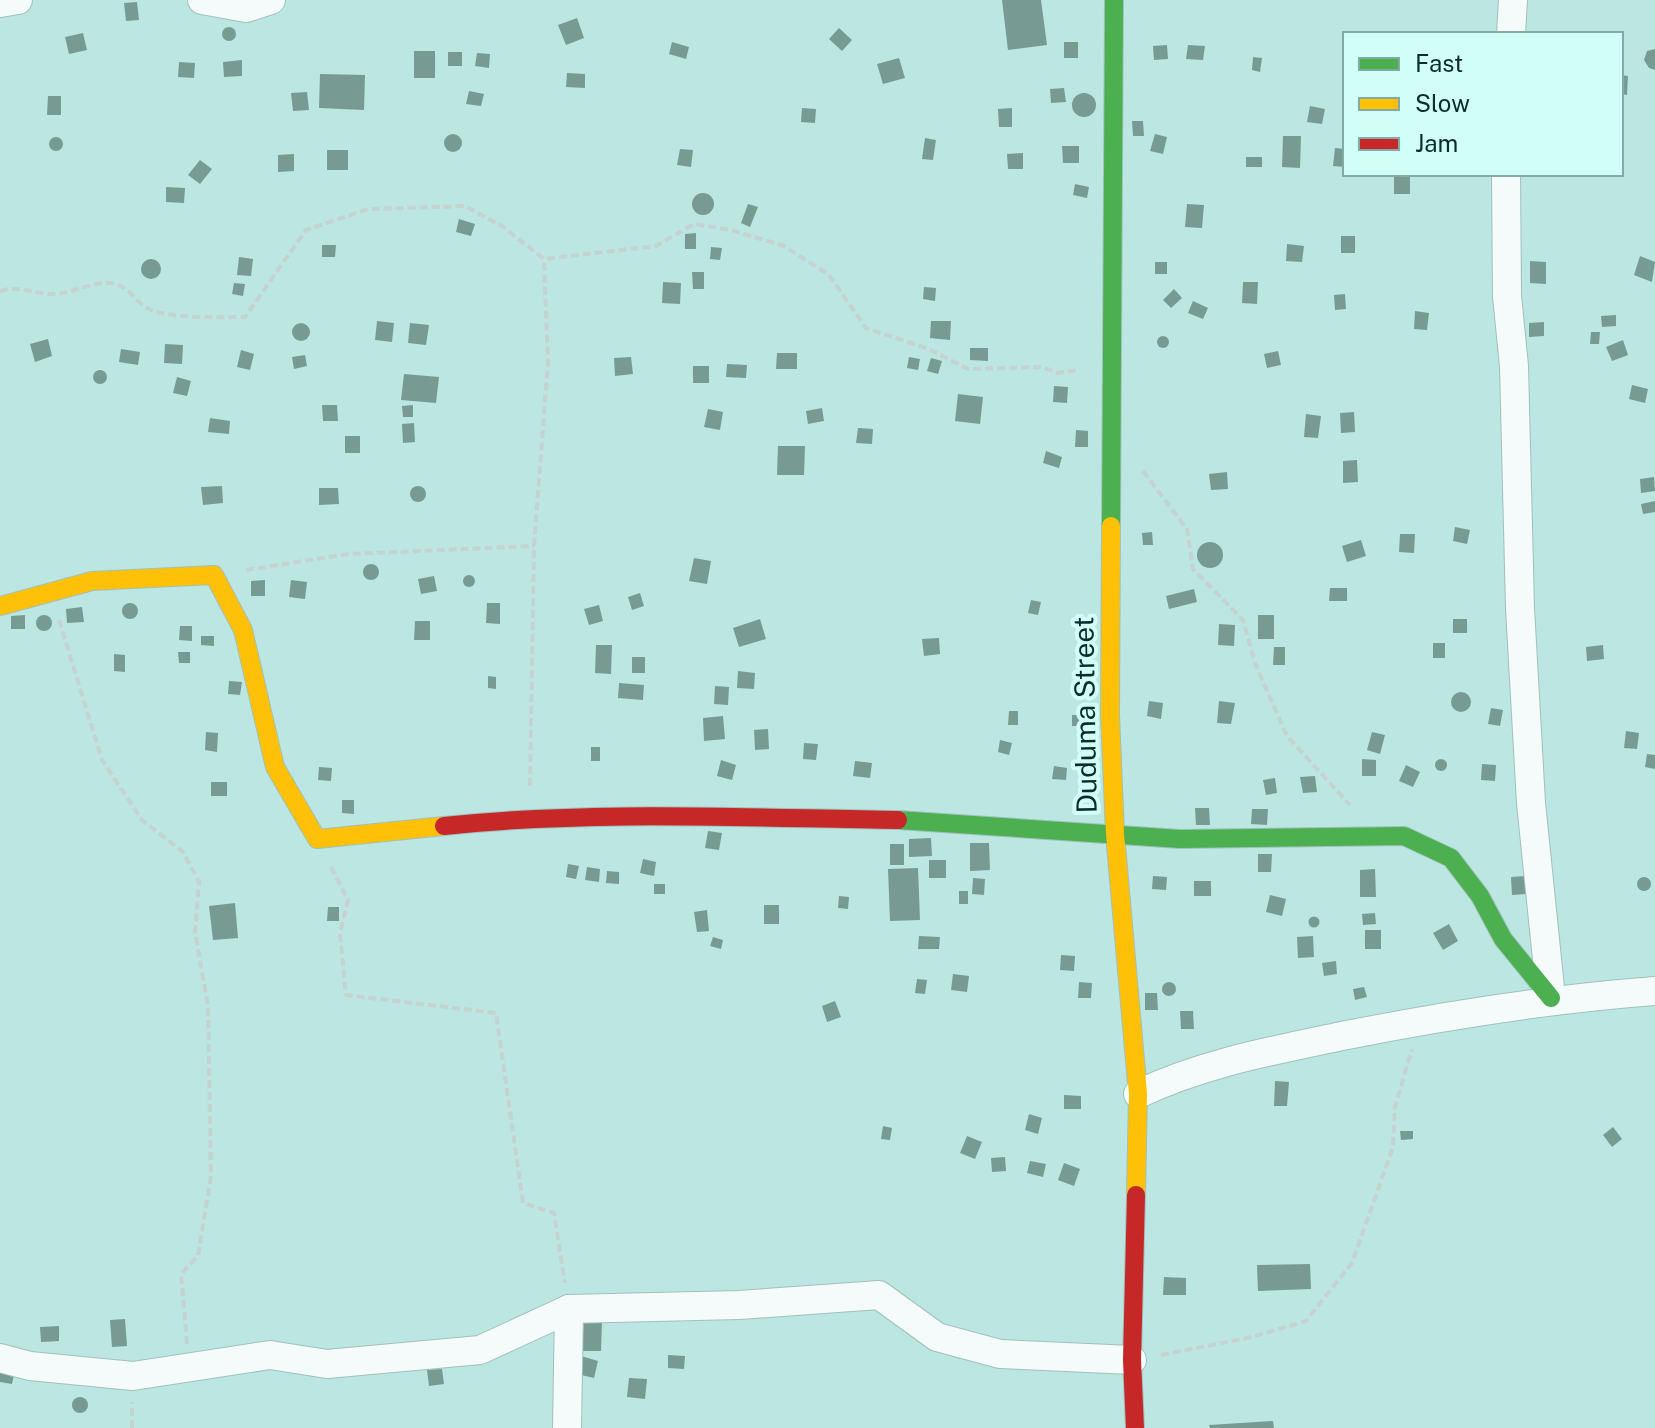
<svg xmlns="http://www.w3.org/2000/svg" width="1655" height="1428" font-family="'Public Sans',sans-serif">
<rect width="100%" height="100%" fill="#bce6e1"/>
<g fill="#779b93">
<polygon points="1002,0 1041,0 1047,45 1008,50"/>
<polygon points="137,2 139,20 126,21 124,3"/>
<polygon points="577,18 584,38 566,45 558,25"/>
<circle cx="229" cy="34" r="7"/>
<polygon points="839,28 852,40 842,51 829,39"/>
<polygon points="83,33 87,50 69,54 65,37"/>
<polygon points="672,42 689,47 686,59 669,54"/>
<rect x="1064" y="42" width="14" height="16"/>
<polygon points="1167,45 1168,59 1154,60 1153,46"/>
<polygon points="1188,45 1205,46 1203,60 1186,59"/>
<polygon points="1655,49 1655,70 1649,68 1644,60 1647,51"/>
<rect x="414" y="51" width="21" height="27"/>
<rect x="448" y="52" width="14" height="14"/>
<polygon points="477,53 490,54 489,68 475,66"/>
<polygon points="1253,57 1262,58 1260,72 1252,70"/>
<polygon points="899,58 905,78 883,84 877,64"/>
<polygon points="242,60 242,76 224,77 223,62"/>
<polygon points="179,62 195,63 194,78 178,77"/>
<polygon points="567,73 585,74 585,88 566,87"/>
<polygon points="320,74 365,75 364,110 319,108"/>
<polygon points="1621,75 1628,76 1627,95 1621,94"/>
<polygon points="1064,88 1066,102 1051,103 1050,89"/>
<polygon points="469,91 484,94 481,106 466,104"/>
<polygon points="307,92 309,110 293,111 291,93"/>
<circle cx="1084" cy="105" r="12"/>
<polygon points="48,96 61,96 61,115 47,115"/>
<polygon points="1310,106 1325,109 1322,124 1307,122"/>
<polygon points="802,108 816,109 815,123 801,122"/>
<polygon points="1012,108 1012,127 999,127 998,109"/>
<polygon points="1132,121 1143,121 1144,136 1133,136"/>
<polygon points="1155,134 1167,137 1163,154 1150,151"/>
<circle cx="453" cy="143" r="9"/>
<polygon points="1283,136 1301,136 1300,168 1282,167"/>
<circle cx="56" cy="144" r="7"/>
<polygon points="925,138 936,140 933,160 922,159"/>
<polygon points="1062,146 1079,146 1079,163 1063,163"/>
<polygon points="1335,148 1345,149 1345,167 1333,166"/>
<polygon points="680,149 693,150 691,167 677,165"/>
<rect x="327" y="150" width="21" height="20"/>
<polygon points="1023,153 1023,169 1008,169 1007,154"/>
<polygon points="294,154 294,171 278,172 278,155"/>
<rect x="1246" y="157" width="16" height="10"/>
<polygon points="200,160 212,169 200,184 188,175"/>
<rect x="1394" y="176" width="16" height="18"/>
<polygon points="1075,184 1089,187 1087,198 1073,195"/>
<polygon points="166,187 185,188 184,203 166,202"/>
<circle cx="703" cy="204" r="11"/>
<polygon points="748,204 758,207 750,227 741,223"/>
<polygon points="1187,204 1204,205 1202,228 1185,227"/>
<polygon points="459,219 475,224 471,236 456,232"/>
<polygon points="696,233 696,249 685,249 685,234"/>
<rect x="1341" y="236" width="14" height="17"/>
<polygon points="1287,244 1304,246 1302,262 1286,261"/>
<polygon points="322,245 336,245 335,257 322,257"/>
<polygon points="711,247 722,248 720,260 710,259"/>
<polygon points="1640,256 1655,262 1652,282 1634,275"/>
<polygon points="239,257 253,259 251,276 237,275"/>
<circle cx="151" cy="269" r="10"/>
<polygon points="1530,261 1546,262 1546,284 1530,283"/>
<rect x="1155" y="262" width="12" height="12"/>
<polygon points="692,272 704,272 704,289 693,289"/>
<polygon points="663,282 681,283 680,304 662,303"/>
<polygon points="1243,282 1258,282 1257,304 1242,303"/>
<polygon points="234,283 245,284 243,296 232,294"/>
<polygon points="924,287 936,288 935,301 923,299"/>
<polygon points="1174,289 1182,298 1171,308 1163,300"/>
<polygon points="1345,294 1346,309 1335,310 1334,295"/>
<polygon points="1193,301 1208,308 1203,319 1188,313"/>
<polygon points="1415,311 1429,313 1427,330 1414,329"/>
<polygon points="1616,315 1616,326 1602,327 1601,316"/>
<polygon points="377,321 394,323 392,342 375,340"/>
<polygon points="931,321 951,321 950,340 930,338"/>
<polygon points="1544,322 1544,336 1529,337 1529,323"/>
<circle cx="301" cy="332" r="9"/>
<polygon points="410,323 429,325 426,345 408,343"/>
<polygon points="1591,332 1600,332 1599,344 1590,344"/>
<circle cx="1163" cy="342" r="6"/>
<polygon points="48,339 52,356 35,362 30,344"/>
<polygon points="1623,340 1628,355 1612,361 1606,347"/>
<polygon points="165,344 183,345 182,364 164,363"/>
<polygon points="970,348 988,348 988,361 970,360"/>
<polygon points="121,349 140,352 138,365 119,362"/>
<polygon points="241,350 254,354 250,370 237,367"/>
<polygon points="1278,351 1281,365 1267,368 1264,354"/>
<polygon points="777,353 797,353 797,369 776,369"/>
<polygon points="305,355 307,366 294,369 292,357"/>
<polygon points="631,357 633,374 615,376 614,358"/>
<polygon points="909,357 920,359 918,370 907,368"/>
<polygon points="931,358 942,361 938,374 927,371"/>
<polygon points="727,364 747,365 746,378 726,377"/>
<rect x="693" y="366" width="16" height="17"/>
<circle cx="100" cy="377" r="7"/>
<polygon points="404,374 439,377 436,403 401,400"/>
<polygon points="177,377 191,381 187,396 173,393"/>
<polygon points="1632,385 1648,389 1645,403 1629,399"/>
<polygon points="1054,386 1068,387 1067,403 1053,402"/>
<polygon points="958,394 983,397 980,424 955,421"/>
<polygon points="322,405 337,405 338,421 323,421"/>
<polygon points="413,405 413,417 403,417 402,406"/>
<polygon points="822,408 824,421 808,424 806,411"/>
<polygon points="708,409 723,412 720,430 704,427"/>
<polygon points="1354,412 1355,432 1341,433 1340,413"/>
<polygon points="1306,414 1321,416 1318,438 1304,437"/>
<polygon points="210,418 230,421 229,434 208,432"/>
<polygon points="414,423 415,442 403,443 402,424"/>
<polygon points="858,428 873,429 872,444 856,443"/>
<polygon points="1076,430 1088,431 1088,447 1075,447"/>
<rect x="345" y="436" width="15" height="17"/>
<polygon points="778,446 805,446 804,475 777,475"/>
<polygon points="1046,451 1062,457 1059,468 1043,463"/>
<polygon points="1357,460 1358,482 1343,483 1343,461"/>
<polygon points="1227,472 1228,489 1211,490 1209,474"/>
<polygon points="1654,477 1655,491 1641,493 1640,479"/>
<circle cx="418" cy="494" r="8"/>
<polygon points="222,486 223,503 203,505 201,487"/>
<polygon points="319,488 338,488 339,504 319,505"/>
<polygon points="1655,501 1655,512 1643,514 1641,504"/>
<polygon points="1455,527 1470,530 1467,544 1453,541"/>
<polygon points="1152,532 1153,545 1143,545 1142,533"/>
<polygon points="1400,534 1415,534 1414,553 1399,552"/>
<polygon points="1361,540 1366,556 1347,562 1342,546"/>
<circle cx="1210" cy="555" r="13"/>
<polygon points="694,558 711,561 707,584 689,581"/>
<circle cx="371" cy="572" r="8"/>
<circle cx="469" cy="581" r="6"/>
<polygon points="434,576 437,591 421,594 418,579"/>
<polygon points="265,580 265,596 251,596 251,581"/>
<polygon points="291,580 307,582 305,599 289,597"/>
<polygon points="1330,588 1347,588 1347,601 1329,601"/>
<polygon points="1194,589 1197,602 1169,609 1166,596"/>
<polygon points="640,593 644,606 632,610 628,597"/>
<polygon points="1031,600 1041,602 1038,615 1028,613"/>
<polygon points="487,603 500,603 500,624 486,623"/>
<circle cx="130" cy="611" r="8"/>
<polygon points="599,605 603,621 589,625 584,609"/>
<polygon points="82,607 84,622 67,623 66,609"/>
<polygon points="25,615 25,629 11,629 11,616"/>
<rect x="1258" y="615" width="16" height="24"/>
<circle cx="44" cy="623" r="8"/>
<polygon points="760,619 766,639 739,647 733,628"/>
<rect x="1453" y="619" width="14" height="14"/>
<polygon points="415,621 430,621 430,640 414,640"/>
<polygon points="1219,624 1235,625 1234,646 1218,645"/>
<polygon points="180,626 192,626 192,641 179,640"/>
<polygon points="201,636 214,636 214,646 201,645"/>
<polygon points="939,638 940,654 924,656 922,639"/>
<rect x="1433" y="643" width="12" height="15"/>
<polygon points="596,645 612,645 611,674 595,673"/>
<polygon points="1603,645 1604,659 1587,661 1586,647"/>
<polygon points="1274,647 1285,647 1285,665 1273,665"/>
<polygon points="178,652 190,652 190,663 179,663"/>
<polygon points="114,654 125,655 125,672 114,671"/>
<rect x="632" y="657" width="13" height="16"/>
<polygon points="738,671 755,673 754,689 737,688"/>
<polygon points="488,676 496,677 496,689 488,688"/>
<polygon points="229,681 242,682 240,695 228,694"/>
<polygon points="619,683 644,685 643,700 618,698"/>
<polygon points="715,686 729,687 728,705 714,704"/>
<circle cx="1461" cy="702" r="10"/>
<polygon points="1149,701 1163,703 1161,719 1147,716"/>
<polygon points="1219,701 1235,703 1231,724 1217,723"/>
<polygon points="1491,708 1503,710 1500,726 1488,724"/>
<polygon points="1009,711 1018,711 1018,725 1008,725"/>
<rect x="1072" y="715" width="16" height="11"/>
<polygon points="723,716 725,739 704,741 703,718"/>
<polygon points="768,729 769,749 755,750 754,730"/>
<polygon points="1626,731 1639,733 1637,749 1624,748"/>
<polygon points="206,732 218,733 217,752 205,750"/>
<polygon points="1372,732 1385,735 1380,754 1367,750"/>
<polygon points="1000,740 1012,743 1009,755 998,752"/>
<polygon points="804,743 818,744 816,760 803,759"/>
<rect x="591" y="747" width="9" height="14"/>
<polygon points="1647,754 1655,755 1655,769 1645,767"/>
<polygon points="1362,759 1376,760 1376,776 1362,776"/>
<circle cx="1441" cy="765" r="6"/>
<polygon points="721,760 736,765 732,780 717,776"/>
<polygon points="855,761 872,763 870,778 853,776"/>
<polygon points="1482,764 1496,765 1495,781 1481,780"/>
<polygon points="1406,765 1420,772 1413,787 1399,781"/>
<polygon points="1054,766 1067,768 1066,780 1052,779"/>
<polygon points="319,767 332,768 331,781 318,780"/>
<polygon points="1315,776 1317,792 1303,793 1300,777"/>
<polygon points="1275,778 1277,793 1266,795 1263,780"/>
<rect x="211" y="782" width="16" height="14"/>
<polygon points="342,800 354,800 354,814 342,813"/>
<polygon points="1195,808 1209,808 1210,825 1196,825"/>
<polygon points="1252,809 1268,809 1267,825 1251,824"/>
<polygon points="708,831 722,833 719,850 705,848"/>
<polygon points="931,838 932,856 909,857 909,839"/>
<polygon points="970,843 989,843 990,870 970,871"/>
<rect x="890" y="844" width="14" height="21"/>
<polygon points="1258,854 1272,854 1271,872 1258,872"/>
<polygon points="643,859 656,862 654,876 640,873"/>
<rect x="929" y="860" width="17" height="18"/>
<polygon points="568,864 579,866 576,879 566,877"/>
<polygon points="587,867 600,869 599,882 585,880"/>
<polygon points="918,868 920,920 890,921 888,869"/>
<polygon points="1375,869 1376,897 1360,897 1360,870"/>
<polygon points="607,871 619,872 619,884 606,883"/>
<polygon points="1153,876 1167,877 1166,890 1152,889"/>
<polygon points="1526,876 1527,894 1512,895 1511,877"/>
<circle cx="1644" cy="884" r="7"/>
<polygon points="973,878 985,879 984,895 972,894"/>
<rect x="1194" y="881" width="17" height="15"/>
<rect x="654" y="884" width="11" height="10"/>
<rect x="959" y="891" width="9" height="13"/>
<polygon points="1270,895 1286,899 1282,916 1266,912"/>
<polygon points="839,896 849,897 848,909 838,908"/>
<polygon points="235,903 238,938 213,940 209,906"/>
<rect x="764" y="905" width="15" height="19"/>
<polygon points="328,907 339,907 339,921 327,921"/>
<polygon points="707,910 709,931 697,932 694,912"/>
<polygon points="1375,913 1376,924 1363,925 1362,914"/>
<circle cx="1314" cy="922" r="5.5"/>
<polygon points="1449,924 1458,941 1443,950 1433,933"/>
<rect x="1365" y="930" width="16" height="19"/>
<polygon points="919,936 940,937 939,949 918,949"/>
<polygon points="1313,936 1314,957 1298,958 1297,937"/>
<polygon points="713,937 723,940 721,949 710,946"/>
<polygon points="1061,955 1075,956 1074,971 1060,970"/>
<polygon points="1336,961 1337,974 1324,976 1322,963"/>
<polygon points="953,974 969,976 967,992 951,990"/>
<polygon points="917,979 927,980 925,994 915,993"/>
<polygon points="1079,982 1092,983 1091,998 1078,998"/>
<circle cx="1169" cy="989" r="7"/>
<polygon points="1364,987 1367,997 1355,1000 1353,989"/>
<polygon points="1145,993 1157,993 1158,1010 1145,1010"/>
<polygon points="835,1001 841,1017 827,1022 822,1006"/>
<polygon points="1180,1011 1193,1011 1194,1029 1181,1029"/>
<polygon points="1275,1081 1289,1082 1287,1106 1274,1106"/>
<polygon points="1064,1095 1081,1096 1081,1109 1064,1109"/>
<polygon points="1029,1114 1042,1118 1038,1134 1025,1130"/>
<polygon points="883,1126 892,1128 890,1140 881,1139"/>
<polygon points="1613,1127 1622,1139 1612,1147 1603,1135"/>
<polygon points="1400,1131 1413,1131 1413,1139 1401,1140"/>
<polygon points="967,1136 982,1142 975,1159 960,1153"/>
<polygon points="1005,1157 1006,1171 992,1172 991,1158"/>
<polygon points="1030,1161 1046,1164 1043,1177 1027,1173"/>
<polygon points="1064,1163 1080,1169 1074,1186 1058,1180"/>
<polygon points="1310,1264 1311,1289 1258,1291 1257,1265"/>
<polygon points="1164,1277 1186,1278 1186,1295 1163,1295"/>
<polygon points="125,1319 127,1346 112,1347 110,1320"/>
<polygon points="584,1321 602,1321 601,1351 582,1351"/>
<polygon points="59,1326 59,1341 41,1342 40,1327"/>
<polygon points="668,1355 685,1356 684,1369 668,1368"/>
<polygon points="581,1356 598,1361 594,1378 577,1374"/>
<polygon points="15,1369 12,1384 0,1382 0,1371"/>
<polygon points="442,1369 444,1384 429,1386 427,1370"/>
<polygon points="629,1378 647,1379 645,1399 627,1397"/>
<circle cx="80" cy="1405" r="8"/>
<polygon points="1273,1421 1274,1428 1210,1428 1209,1425"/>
</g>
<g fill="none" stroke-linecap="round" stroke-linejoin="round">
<defs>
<g id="street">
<polyline points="202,0 246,8 271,0"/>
<polyline points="0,3 18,0"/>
<polyline points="1511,34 1513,0"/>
<polyline points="1506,174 1507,296 1514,366 1520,608 1531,803 1551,998"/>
<path d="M1138 1094C1204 1063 1271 1051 1342 1036 1447 1015 1549 999 1655 991"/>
<polyline points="0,1358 30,1366 133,1376 270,1355 327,1364 480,1350 569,1309 739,1305 879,1295 937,1337 1000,1354 1132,1360"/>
<polyline points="567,1428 569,1309"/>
</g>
<g id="fast">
<polyline points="1111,526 1114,0"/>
<polyline points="898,820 1180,839 1404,836 1451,858 1480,896 1503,939 1551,998"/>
</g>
<g id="slow">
<polyline points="1111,526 1110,715 1115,834 1138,1094 1136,1195"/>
<polyline points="0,606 92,581 214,575 243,630 275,767 317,839 444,826"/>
</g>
<g id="jam">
<path d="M444 826C595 810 747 818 898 820"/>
<polyline points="1135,1428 1132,1360 1136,1195"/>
</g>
</defs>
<use href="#street" stroke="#a0c1be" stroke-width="30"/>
<use href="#fast" stroke="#a0c1be" stroke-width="20"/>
<use href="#slow" stroke="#a0c1be" stroke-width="20"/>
<use href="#jam" stroke="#a0c1be" stroke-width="20"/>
<g stroke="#c4d2d0" stroke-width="4" stroke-dasharray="8 4" stroke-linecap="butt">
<path d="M0 291C18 285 32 293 49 294 71 295 88 282 110 283 129 284 135 304 151 310 175 319 219 317 245 317L306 230 368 209 465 206 502 226 544 259 656 246 694 224 731 230 784 246 829 275 866 328 929 349 968 369 1043 367 1057 373 1080 370"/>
<polyline points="1143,471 1187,529 1193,569 1243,620 1255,663 1287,736 1350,805"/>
<polyline points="246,570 348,554 534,546"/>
<polyline points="59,620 102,760 142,820 183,852 199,882 195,932 208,1006 211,1176 198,1256 181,1274 187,1344"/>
<polyline points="530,786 534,546 548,362 544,260"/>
<polyline points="331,867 348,900 340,934 346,995 496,1013 523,1203 554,1213 565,1283"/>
<polyline points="1161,1355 1252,1337 1306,1321 1352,1263 1393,1147 1395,1107 1412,1049"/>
<polyline points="132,1428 132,1402"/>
</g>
<use href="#street" stroke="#f5fbfa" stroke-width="28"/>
<use href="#fast" stroke="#4caf50" stroke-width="18"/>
<use href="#slow" stroke="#ffc107" stroke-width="18"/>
<use href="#jam" stroke="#c62828" stroke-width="18"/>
</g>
<g text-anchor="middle" stroke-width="8" stroke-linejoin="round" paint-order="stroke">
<g font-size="28" fill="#0c2d2a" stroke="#d2fef8">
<text transform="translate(1085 715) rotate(-91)" y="10">Duduma Street</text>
</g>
</g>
<rect x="1343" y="32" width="280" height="144" fill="#d2fef8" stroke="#83aaa6" stroke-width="2"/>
<rect x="1359" y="58" width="40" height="12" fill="#4caf50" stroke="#83aaa6" stroke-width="2"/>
<text x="1415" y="72" font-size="24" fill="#0c2d2a">Fast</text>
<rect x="1359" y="98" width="40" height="12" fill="#ffc107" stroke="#83aaa6" stroke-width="2"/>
<text x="1415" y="112" font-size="24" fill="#0c2d2a">Slow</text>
<rect x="1359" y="138" width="40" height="12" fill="#c62828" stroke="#83aaa6" stroke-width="2"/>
<text x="1415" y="152" font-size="24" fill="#0c2d2a">Jam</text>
</svg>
